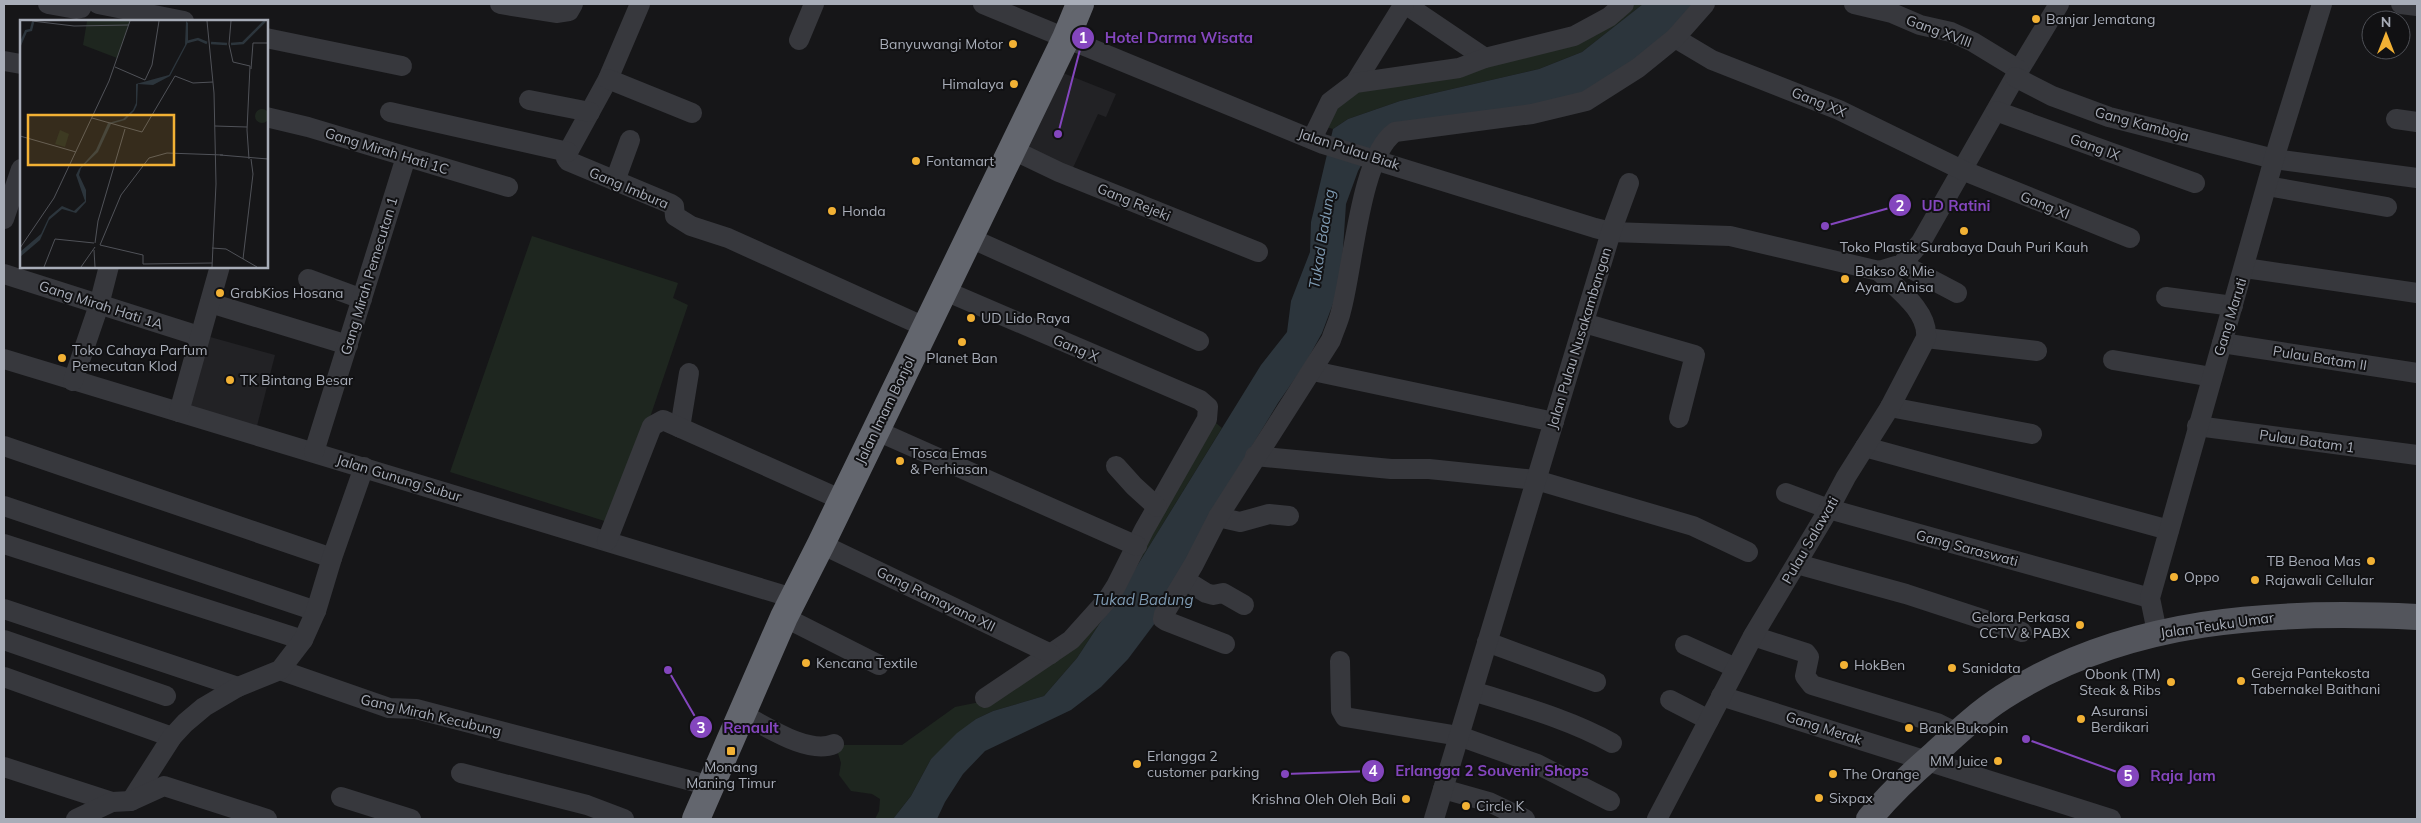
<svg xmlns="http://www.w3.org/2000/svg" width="2421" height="823" font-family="Mulish,sans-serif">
<rect width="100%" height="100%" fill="#161618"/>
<g fill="#222225">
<polygon points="1058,71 1116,94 1106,117 1098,114 1071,172 1018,151"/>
<polygon points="203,335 275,355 257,426 186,405"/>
</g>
<g fill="#1e261f">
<polygon points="1629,4 1643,4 1582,52 1539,69 1400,101 1348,119 1333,129 1326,127 1347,94 1566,41"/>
<polygon points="532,236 678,283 673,298 688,305 614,524 450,472"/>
<polygon points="1216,423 1222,428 1132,574 1077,658 1044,696 993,711 976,719 931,759 911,796 893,819 875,819 879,811 880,799 872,794 851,791 839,775 841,763 837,750 839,745 902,745 955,707 980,702 1065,652"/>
</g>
<polygon fill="#2c353c" points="1643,4 1703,4 1611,81 1563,101 1372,146 1358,171 1346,204 1342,264 1334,301 1322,333 1305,364 1278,403 1215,507 1164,611 1128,659 1101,687 1071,710 985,751 963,774 945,802 937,819 893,819 911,796 931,759 957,733 976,719 993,711 1044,696 1077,658 1132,574 1261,365 1287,332 1291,301 1310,252 1311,222 1333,129 1348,119 1400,101 1539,69 1582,52"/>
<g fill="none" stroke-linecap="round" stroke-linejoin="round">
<g stroke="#37383d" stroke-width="20">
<polyline points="48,4 76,9 81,8 83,4"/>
<polyline points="98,4 184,21"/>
<polyline points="500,4 556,13 569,11 573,4"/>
<polyline points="640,4 608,79 568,152 566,158 568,161 671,204 674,206 675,216 691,226 728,238 925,327"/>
<polyline points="983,4 1323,144 1595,228 1611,232 1730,236 1879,271 1902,264 1921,242 2015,77 2059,4"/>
<polyline points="1405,4 1485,58"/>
<polyline points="1854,4 1892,13 1920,25 1951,32 1973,42 2019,70"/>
<polyline points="2401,4 2417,6"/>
<polyline points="266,38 402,66"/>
<polyline points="1675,38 1712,60 1839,110 1962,170 2130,238"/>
<polyline points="799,40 814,4"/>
<polyline points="4,61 21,64"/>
<polyline points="2015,77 2052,96 2109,117 2274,159 2417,178"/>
<polyline points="608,79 692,113"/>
<polyline points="1355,83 1404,4"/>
<polyline points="529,100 590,112"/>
<polyline points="1996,111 2195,183"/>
<polyline points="390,112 568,152"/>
<polyline points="266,117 308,127 508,187"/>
<polyline points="2396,119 2417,122"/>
<polyline points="1312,139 1330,102 1355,83 1459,68 1485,58 1574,36 1609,17 1624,4"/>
<polyline points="1011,149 1059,172 1258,252"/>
<polyline points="615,181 630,140"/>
<polyline points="2267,186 2387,207"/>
<polyline points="4,219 21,169"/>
<polyline points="968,237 1199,341"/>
<polyline points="1902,264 1957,293"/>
<polyline points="2245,268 2417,293"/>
<polyline points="4,274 199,336"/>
<polyline points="308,279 362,299"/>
<polyline points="943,290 1200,400 1208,407 1207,419 1144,530 1116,586 1107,600 1071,640 985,698"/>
<polyline points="2166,297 2233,306"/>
<polyline points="210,303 348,345"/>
<polyline points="1584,323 1695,355 1679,418"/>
<polyline points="1926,338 2037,351"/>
<polyline points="2222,343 2417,373"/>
<polyline points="4,359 793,598"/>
<polyline points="2113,360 2212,377"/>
<polyline points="1313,371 1554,422"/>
<polyline points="73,381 99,305 109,266"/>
<polyline points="1890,407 2032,434"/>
<polyline points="179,412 220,266"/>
<polyline points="2197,426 2417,455"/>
<polyline points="680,428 689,373"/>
<polyline points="875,430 1137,546"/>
<polyline points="4,446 332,558"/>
<polyline points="1865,447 2169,530"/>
<polyline points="314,452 406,157"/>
<polyline points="1255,456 1391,469 1429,469 1536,480 1693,526 1748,552"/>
<polyline points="1116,466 1134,486 1157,507"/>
<polyline points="1786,493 1829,509 2150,598"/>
<polyline points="4,506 316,611"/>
<polyline points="1218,517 1240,522 1269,514 1289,516"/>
<polyline points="607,541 652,426 663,420 842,500"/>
<polyline points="4,544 303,640"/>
<polyline points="821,544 1051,654"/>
<polyline points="1797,564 1906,594 2022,632"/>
<polyline points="1185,580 1206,593 1213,595 1223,593 1244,605"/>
<polyline points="4,609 238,687"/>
<polyline points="784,617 879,665"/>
<polyline points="2157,632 2150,598 2274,159 2322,4"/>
<polyline points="1753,636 1806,653 1809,657 1805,676 1812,685 1937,723 1957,733"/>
<polyline points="4,640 166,696"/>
<polyline points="1487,642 1596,682"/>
<path d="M1225 644 1166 621 1163 619 1164 614 1194 564 1218 517 1331 340C1334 330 1339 321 1341 311 1353 269 1360 156 1395 132L1532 114 1586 101 1638 68 1675 38 1705 4"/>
<polyline points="1685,645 1736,668"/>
<polyline points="1340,661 1341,710 1345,717 1459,736 1537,764 1610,801"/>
<polyline points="280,670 389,708 416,709 711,786"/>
<polyline points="4,677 172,737"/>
<path d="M1473 691C1520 706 1569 719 1612 743"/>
<polyline points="1721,696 2111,819"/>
<polyline points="1670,700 1709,720"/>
<path d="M742 714C766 726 808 755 834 744"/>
<polyline points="4,767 112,802"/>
<polyline points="461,773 587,805 624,819"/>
<polyline points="1443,789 1489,802 1525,819"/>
<polyline points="341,797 411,819"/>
<polyline points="131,801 172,737 185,723 204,707 238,687 280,670 303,640 316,611 332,558 364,467"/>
<polyline points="76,819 112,802 131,801 164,786 267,819"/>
<polyline points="1434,819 1611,232 1629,183"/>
<path d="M1657 819 1753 636 1829 509 1846 477 1890 407 1926 338C1929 311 1896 288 1879 271"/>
</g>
<path stroke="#53555c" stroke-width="26" d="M1869 819C1888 796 1910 775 1933 755 1955 735 1978 713 2003 697 2126 618 2275 610 2417 617"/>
<polyline stroke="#63666e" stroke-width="28" points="696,819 784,617 821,544 1066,38 1080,4"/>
</g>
<g fill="#f2b134" stroke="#111113" stroke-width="2">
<circle cx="2036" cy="19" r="5"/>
<circle cx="1013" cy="44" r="5"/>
<circle cx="1014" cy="84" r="5"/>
<circle cx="916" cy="161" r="5"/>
<circle cx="832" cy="211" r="5"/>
<circle cx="1964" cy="231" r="5"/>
<circle cx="1845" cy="279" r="5"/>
<circle cx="220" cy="293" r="5"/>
<circle cx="971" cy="318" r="5"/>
<circle cx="962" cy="342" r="5"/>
<circle cx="62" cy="358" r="5"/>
<circle cx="230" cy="380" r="5"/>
<circle cx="900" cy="461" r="5"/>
<circle cx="2371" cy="561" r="5"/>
<circle cx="2174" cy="577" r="5"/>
<circle cx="2255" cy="580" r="5"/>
<circle cx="2080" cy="625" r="5"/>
<circle cx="806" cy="663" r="5"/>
<circle cx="1844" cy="665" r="5"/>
<circle cx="1952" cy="668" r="5"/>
<circle cx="2241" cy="681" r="5"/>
<circle cx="2171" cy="682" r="5"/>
<circle cx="2081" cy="719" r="5"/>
<circle cx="1909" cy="728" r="5"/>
<rect x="726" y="746" width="10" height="10" rx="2.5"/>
<circle cx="1998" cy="761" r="5"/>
<circle cx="1137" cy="764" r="5"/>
<circle cx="1833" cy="774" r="5"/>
<circle cx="1819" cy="798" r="5"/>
<circle cx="1406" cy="799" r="5"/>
<circle cx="1466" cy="806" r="5"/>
</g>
<g text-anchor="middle" stroke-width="4" stroke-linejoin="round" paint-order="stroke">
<g font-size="14" fill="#a8adb8" stroke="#111113" text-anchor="start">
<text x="2046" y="24">Banjar Jematang</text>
<text x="1003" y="49" text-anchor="end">Banyuwangi Motor</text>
<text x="1004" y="89" text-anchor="end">Himalaya</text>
<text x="926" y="166">Fontamart</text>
<text x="842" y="216">Honda</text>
<text x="1964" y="252" text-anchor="middle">Toko Plastik Surabaya Dauh Puri Kauh</text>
<text x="1855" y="276">Bakso &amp; Mie<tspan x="1855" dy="16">Ayam Anisa</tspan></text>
<text x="230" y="298">GrabKios Hosana</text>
<text x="981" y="323">UD Lido Raya</text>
<text x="72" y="355">Toko Cahaya Parfum<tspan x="72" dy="16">Pemecutan Klod</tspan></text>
<text x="962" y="363" text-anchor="middle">Planet Ban</text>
<text x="240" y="385">TK Bintang Besar</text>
<text x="910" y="458">Tosca Emas<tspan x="910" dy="16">&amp; Perhiasan</tspan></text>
<text x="2361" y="566" text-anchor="end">TB Benoa Mas</text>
<text x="2184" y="582">Oppo</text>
<text x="2265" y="585">Rajawali Cellular</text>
<text x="2070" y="622" text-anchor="end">Gelora Perkasa<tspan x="2070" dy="16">CCTV &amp; PABX</tspan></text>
<text x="816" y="668">Kencana Textile</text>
<text x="1854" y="670">HokBen</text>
<text x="1962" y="673">Sanidata</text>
<text x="2251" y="678">Gereja Pantekosta<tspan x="2251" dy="16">Tabernakel Baithani</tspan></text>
<text x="2161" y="679" text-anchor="end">Obonk (TM)<tspan x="2161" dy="16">Steak &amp; Ribs</tspan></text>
<text x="2091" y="716">Asuransi<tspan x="2091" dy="16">Berdikari</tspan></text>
<text x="1919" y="733">Bank Bukopin</text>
<text x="1147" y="761">Erlangga 2<tspan x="1147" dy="16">customer parking</tspan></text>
<text x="1988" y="766" text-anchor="end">MM Juice</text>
<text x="731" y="772" text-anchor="middle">Monang<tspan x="731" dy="16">Maning Timur</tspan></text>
<text x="1843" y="779">The Orange</text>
<text x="1829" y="803">Sixpax</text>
<text x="1396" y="804" text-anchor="end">Krishna Oleh Oleh Bali</text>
<text x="1476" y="811">Circle K</text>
</g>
<g font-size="14" fill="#a8adb8" stroke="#111113">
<text transform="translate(1939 31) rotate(20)" y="5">Gang XVIII</text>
<text transform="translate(1819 102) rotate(22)" y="5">Gang XX</text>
<text transform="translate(2142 124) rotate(15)" y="5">Gang Kamboja</text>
<text transform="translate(2095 147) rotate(20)" y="5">Gang IX</text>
<text transform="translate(1349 149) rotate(18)" y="5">Jalan Pulau Biak</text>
<text transform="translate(387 151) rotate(17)" y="5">Gang Mirah Hati 1C</text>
<text transform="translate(629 188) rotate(23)" y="5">Gang Imbura</text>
<text transform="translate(1134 202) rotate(22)" y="5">Gang Rejeki</text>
<text transform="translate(2045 205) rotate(22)" y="5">Gang XI</text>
<text transform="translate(369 276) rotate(-73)" y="5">Gang Mirah Pemecutan 1</text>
<text transform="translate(101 305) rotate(18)" y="5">Gang Mirah Hati 1A</text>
<text transform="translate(2230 317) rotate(-73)" y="5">Gang Maruti</text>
<text transform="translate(1579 338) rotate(-73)" y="5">Jalan Pulau Nusakambangan</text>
<text transform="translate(1076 348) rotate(23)" y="5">Gang X</text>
<text transform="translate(2320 358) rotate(9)" y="5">Pulau Batam II</text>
<text transform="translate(885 410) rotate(-64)" y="5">Jalan Imam Bonjol</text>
<text transform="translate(2307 441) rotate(8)" y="5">Pulau Batam 1</text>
<text transform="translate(399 478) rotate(17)" y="5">Jalan Gunung Subur</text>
<text transform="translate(1810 540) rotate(-60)" y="5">Pulau Salawati</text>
<text transform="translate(1967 548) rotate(15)" y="5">Gang Saraswati</text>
<text transform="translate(936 599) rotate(26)" y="5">Gang Ramayana XII</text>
<text transform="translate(2217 625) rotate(-8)" y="5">Jalan Teuku Umar</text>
<text transform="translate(431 715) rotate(13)" y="5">Gang Mirah Kecubung</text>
<text transform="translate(1824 728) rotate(18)" y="5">Gang Merak</text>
</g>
<g font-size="15" font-style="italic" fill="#7f9bb3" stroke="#111113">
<text transform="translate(1322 239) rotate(-81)" y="5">Tukad Badung</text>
<text x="1143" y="605">Tukad Badung</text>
</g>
</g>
<g transform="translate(20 20)">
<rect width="248" height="248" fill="#161618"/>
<path d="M67 1H110L97 38 63 25ZM235 96a7 7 0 1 1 14 0a7 7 0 1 1-14 0ZM40 110 49 114 45 127 35 124Z" fill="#1e261f"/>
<path d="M166 1 168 3V22L150 56 133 65 118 64 117 85 114 91 105 100 91 104 78 132 61 148 59 155 66 170V182L56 193 42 189 29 200 20 220 0 237V232L21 214 29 197 42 186 54 191 65 181 56 155 59 149 76 130 88 103 103 99 113 90 116 83V64L149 55 165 25Z" fill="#2c353c"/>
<path fill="none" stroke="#2c353c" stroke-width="2.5" d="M167 22 178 19 187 23M191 23 207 24M211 24 223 23 245 1M0 25 6 11 11 10 13 2"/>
<path fill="none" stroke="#505258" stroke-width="1" d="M12 1 54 6 109 5M187 1 194 73 196 164 192 247M211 1 209 24 213 42 230 46 227 110 229 139M95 47 125 60 132 45 139 1M231 49 233 23H248M72 98 122 112 155 56 173 63 193 62M195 106 227 107M0 116 56 132M200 135 248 139M75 223 78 201 105 109M80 225 123 235V244L192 243M80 225 101 175 129 138 147 133 203 135M0 228 34 178 89 61 110 1M192 228 206 229 237 247M74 230 75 247M223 239 233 154 231 139M24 247 35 219 74 223M61 247 75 227"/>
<path fill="#f2b134" fill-opacity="0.15" stroke="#f2b134" stroke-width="2.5" d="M8 95H154V145H8Z"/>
<rect width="248" height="248" fill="none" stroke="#a8adb8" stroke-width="2.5"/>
</g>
<path fill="none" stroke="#8446be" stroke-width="2" d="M1058 134L1083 38M1825 226L1900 205M668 670L701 727M1285 774L1373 771M2026 739L2128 776"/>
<g fill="#8446be" stroke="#111113" stroke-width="2">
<circle cx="1058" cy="134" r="5"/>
<circle cx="1825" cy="226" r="5"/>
<circle cx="668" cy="670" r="5"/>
<circle cx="1285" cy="774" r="5"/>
<circle cx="2026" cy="739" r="5"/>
<circle cx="1083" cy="38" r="12"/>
<circle cx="1900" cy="205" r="12"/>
<circle cx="701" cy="727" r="12"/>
<circle cx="1373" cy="771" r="12"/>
<circle cx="2128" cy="776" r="12"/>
</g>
<g font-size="15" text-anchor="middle" font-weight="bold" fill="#fff">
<text x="1083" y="43">1</text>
<text x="1900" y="211">2</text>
<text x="701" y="733">3</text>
<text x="1373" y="776">4</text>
<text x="2128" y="781">5</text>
</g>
<g font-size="15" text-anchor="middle" font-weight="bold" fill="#8446be" stroke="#111113" stroke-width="4" stroke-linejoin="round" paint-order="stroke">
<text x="1179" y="43">Hotel Darma Wisata</text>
<text x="1956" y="211">UD Ratini</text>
<text x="751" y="733">Renault</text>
<text x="1492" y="776">Erlangga 2 Souvenir Shops</text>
<text x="2183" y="781">Raja Jam</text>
</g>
<rect width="2421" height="823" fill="none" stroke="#a8adb8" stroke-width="10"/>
<g transform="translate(2386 35)"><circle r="24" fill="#111113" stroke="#4d4f55"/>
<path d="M0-4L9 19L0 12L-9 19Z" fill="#f2b134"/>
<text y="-8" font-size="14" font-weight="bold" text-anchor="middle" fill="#a8adb8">N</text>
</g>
</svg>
